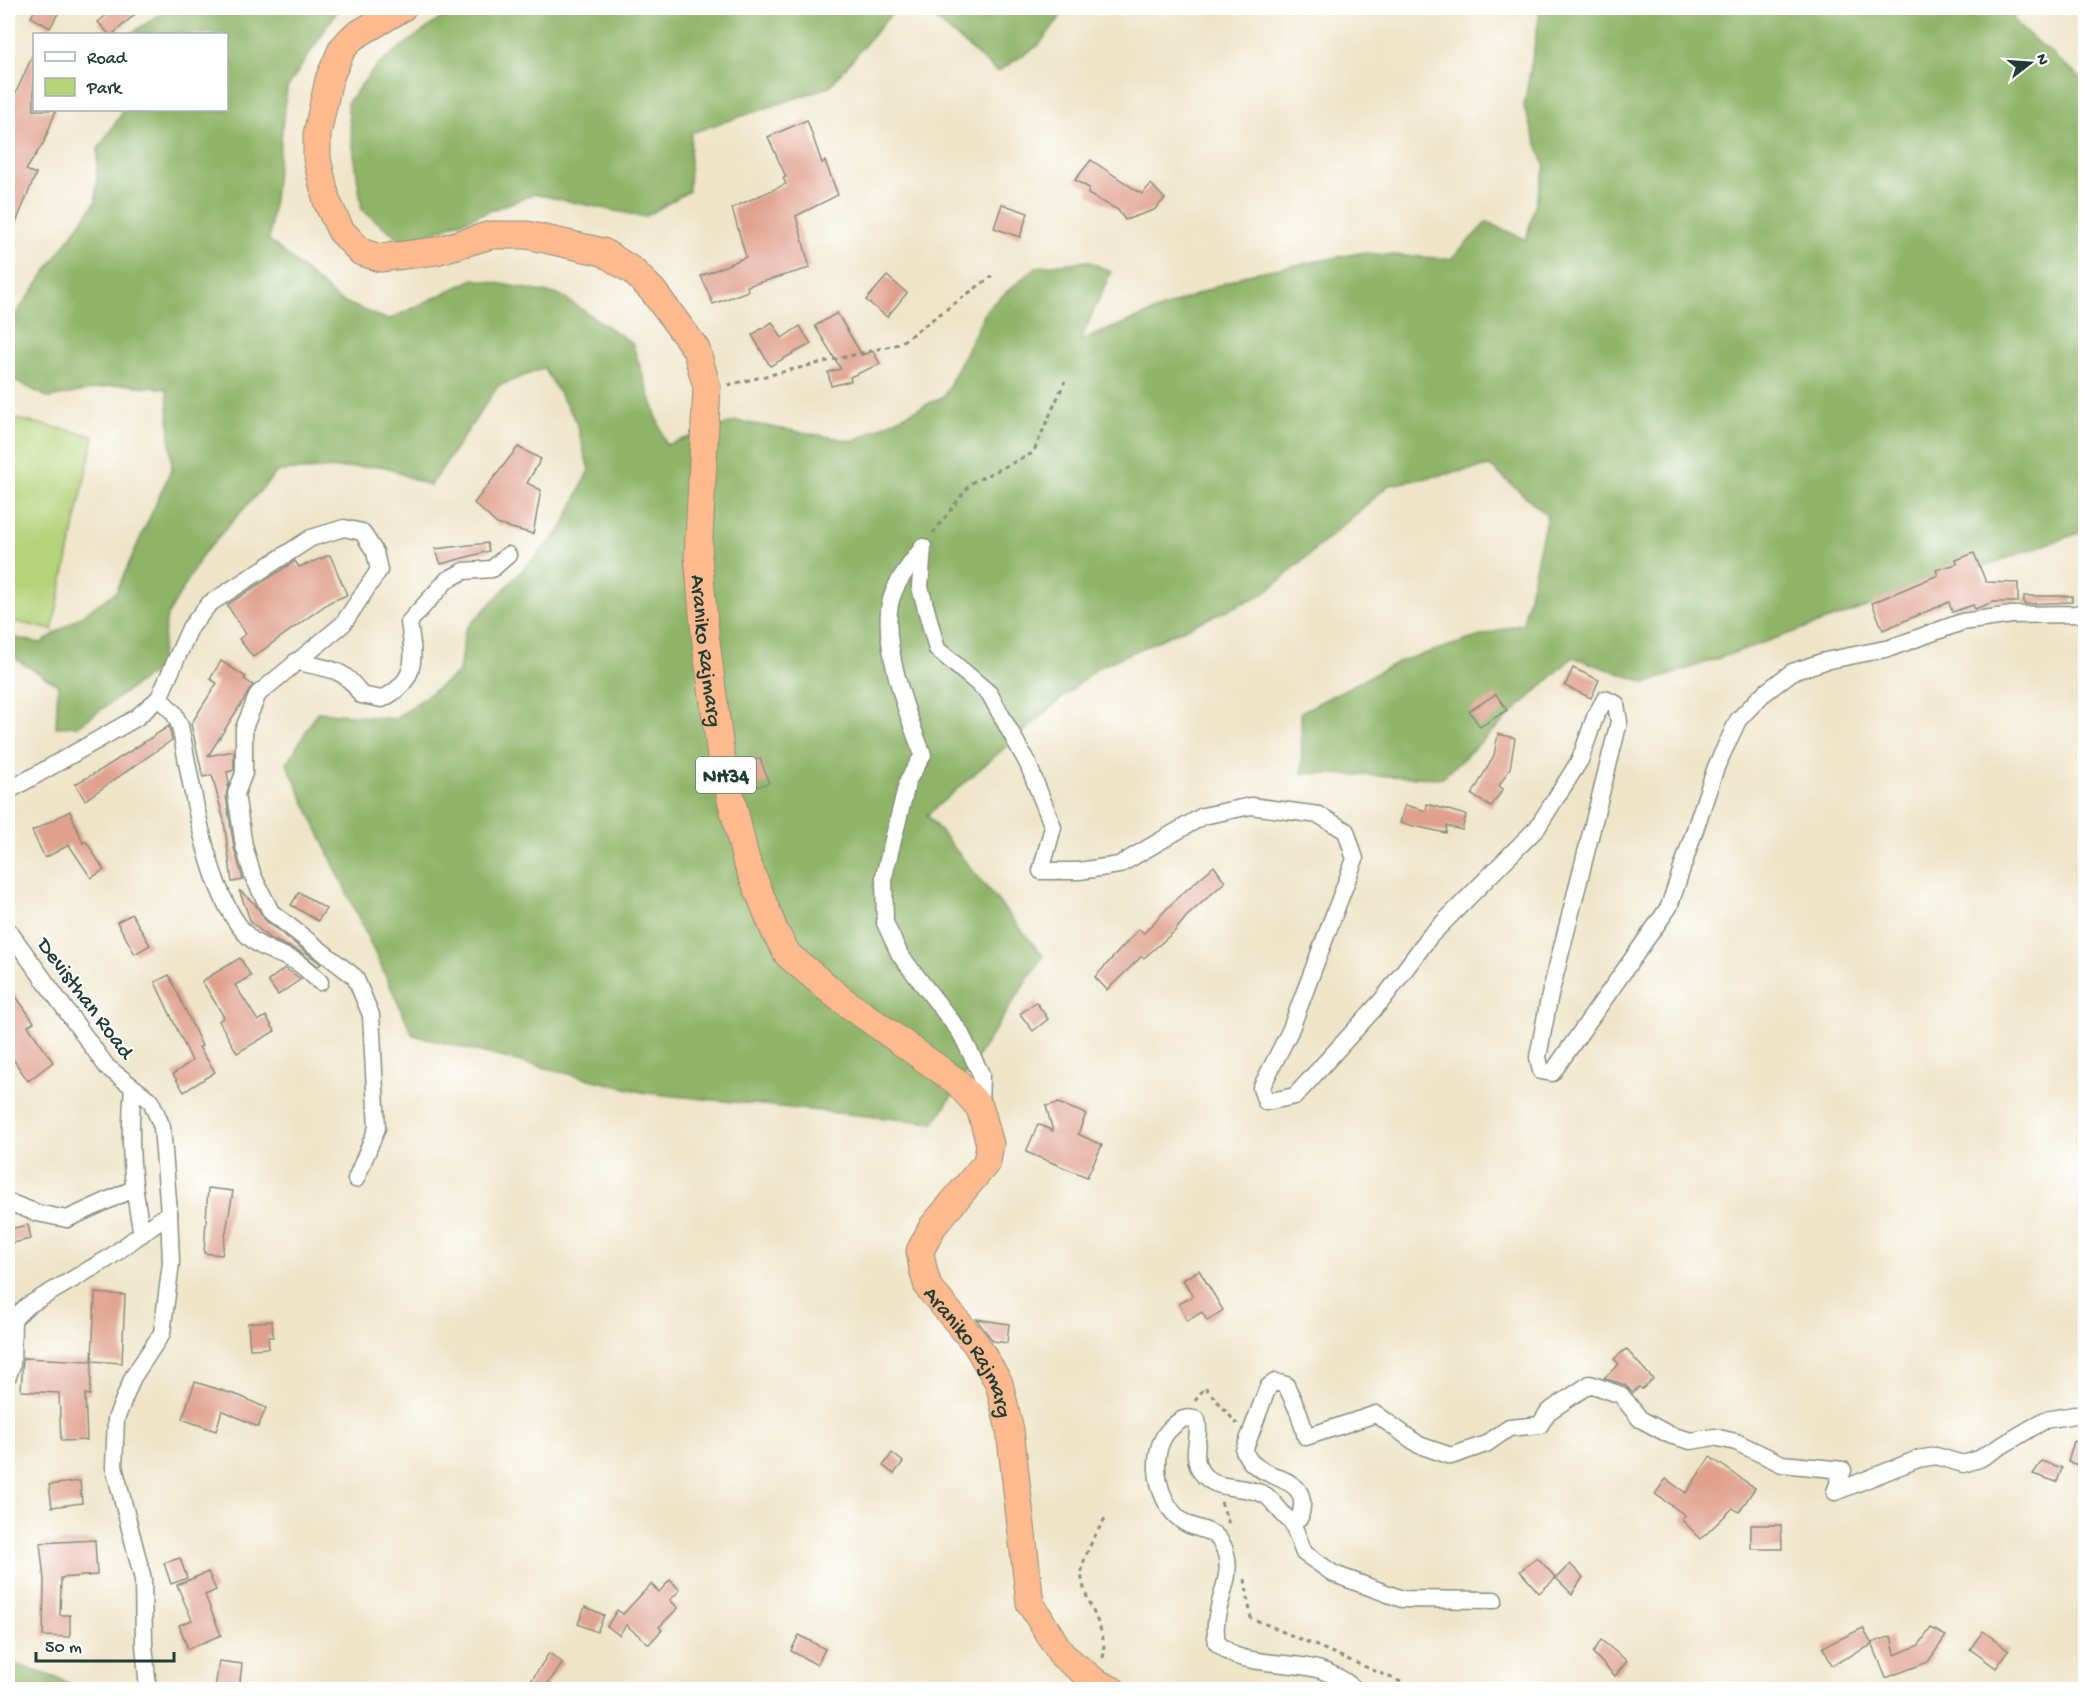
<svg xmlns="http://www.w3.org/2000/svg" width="2093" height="1697" font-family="'Gochi Hand',sans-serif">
<rect width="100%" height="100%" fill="#fff"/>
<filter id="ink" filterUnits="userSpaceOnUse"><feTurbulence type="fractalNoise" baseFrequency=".0167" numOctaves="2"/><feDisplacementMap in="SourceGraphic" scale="12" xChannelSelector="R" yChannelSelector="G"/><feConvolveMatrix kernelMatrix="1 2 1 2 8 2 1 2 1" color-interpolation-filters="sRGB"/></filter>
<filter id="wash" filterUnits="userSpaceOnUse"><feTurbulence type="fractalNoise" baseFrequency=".008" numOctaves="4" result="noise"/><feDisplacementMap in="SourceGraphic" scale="24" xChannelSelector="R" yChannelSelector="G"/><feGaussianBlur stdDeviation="1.35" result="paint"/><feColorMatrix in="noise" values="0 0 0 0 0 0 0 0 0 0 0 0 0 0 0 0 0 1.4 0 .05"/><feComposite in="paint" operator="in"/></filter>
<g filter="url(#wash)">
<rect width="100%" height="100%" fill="#efe4c8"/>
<polygon fill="#b4d278" stroke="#6a8856" stroke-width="1.5" points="8,417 94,436 52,630 8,620"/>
<g fill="#8fb468" stroke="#57784e" stroke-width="1.5">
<polygon points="165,8 339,8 287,88 269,240 339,300 388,320 474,279 560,295 632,343 666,445 736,421 853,441 944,396 987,309 1036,267 1088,261 1111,272 1080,341 1248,274 1360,253 1451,259 1487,222 1526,240 1545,167 1524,107 1540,13 1537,8 2008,8 2018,26 2085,81 2085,531 1647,683 1573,657 1442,778 1302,773 1301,712 1398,662 1523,623 1547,515 1490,466 1389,485 1265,593 1097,668 927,815 1043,956 934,1123 646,1093 413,1035 287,764 317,712 395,719 459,672 465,630 562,529 589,470 576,421 544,368 498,386 430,486 383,466 278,471 203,554 167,616 159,668 78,726 56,727 58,685 17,660 10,637 41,643 116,592 172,468 167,389 121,384 49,398 8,377 8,317 16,314 96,201 98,149 121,115 121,110 226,110 226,34 130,34 161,14"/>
<polygon points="455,8 896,8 829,87 691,133 689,191 645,217 534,194 405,243 362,210 347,103 378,64"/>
<polygon points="923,8 1067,8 1039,45 997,72"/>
<polygon points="8,1662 60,1679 74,1689 8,1689"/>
</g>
<g id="blocks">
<g fill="#e0a08d">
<polygon points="36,8 61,8 50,28 31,17"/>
<polygon points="115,8 142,8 113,34 109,34 98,22"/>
<polygon points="34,52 34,110 56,110 44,142 26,170 36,174 8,242 8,94 14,97"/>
<polygon points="807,120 822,163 825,161 838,195 796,216 810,268 747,286 748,291 713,304 701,276 746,257 732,208 786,184 783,178 786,177 768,137"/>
<polygon points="1091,160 1142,194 1151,184 1165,199 1154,210 1125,220 1118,210 1088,194 1089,188 1075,180"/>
<polygon points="1002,204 1028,213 1020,237 994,228"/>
<polygon points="887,276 907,293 887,317 866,300"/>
<polygon points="837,313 862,355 873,351 880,364 850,377 851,381 831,386 828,372 841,369 815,326"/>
<polygon points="772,322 782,338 800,326 811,344 770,366 752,335"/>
<polygon points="518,447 541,459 527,483 541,490 533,534 497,524 474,503"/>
<polygon points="487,543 489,551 441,564 435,549"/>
<polygon points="1974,553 1986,582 2018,583 2018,602 1993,602 1975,609 1973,605 1952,612 1949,602 1883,630 1872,603 1938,575 1936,570 1957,564 1956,560"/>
<polygon points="330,555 347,595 330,602 253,657 239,639 246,634 227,605 295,561 299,567"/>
<polygon points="2024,596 2072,596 2072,602 2024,604"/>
<polygon points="221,661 246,677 244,679 253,685 208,756 234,751 234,770 227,772 229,782 226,796 234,848 243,880 232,882 224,821 212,775 203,777 191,724 217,683 210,679"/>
<polygon points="1573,668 1599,680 1591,698 1565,686"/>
<polygon points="1496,694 1507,710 1480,727 1469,711"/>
<polygon points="169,726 172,740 85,800 75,784 101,770"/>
<polygon points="1498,734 1515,738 1510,768 1499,786 1503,789 1491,807 1472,795 1494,755"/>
<polygon points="760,758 769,783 750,789 742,764"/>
<polygon points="1427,804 1466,815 1462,830 1447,826 1446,833 1400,823 1405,805 1426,811"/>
<polygon points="70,811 83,843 86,841 104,870 91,878 69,845 45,858 32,831"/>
<polygon points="1214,866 1225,882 1187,916 1175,931 1144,958 1142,956 1107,990 1095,977 1139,929 1144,933 1176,899"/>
<polygon points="239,890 255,904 265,920 321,964 318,966 300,952 269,938 251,922"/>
<polygon points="299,892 326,909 318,921 291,905"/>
<polygon points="132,914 150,945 135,954 117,922"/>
<polygon points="240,958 251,976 235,985 258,1021 266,1016 275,1031 237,1053 219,1021 224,1017 202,981"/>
<polygon points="285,968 301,979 278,995 268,981"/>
<polygon points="169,975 202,1046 199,1047 215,1072 184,1092 173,1074 192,1061 155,982"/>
<polygon points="8,985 34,1022 28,1026 53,1062 28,1081 8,1052"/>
<polygon points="1036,1002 1048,1019 1033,1031 1020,1014"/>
<polygon points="1058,1103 1086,1114 1078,1134 1102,1145 1087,1177 1026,1152 1038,1124 1053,1131 1046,1106"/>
<polygon points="208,1188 233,1191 222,1255 204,1253"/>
<polygon points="28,1225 31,1239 12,1243 9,1229"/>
<polygon points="1199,1270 1223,1310 1207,1321 1202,1312 1187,1321 1179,1304 1193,1296 1183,1280"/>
<polygon points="95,1293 125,1295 122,1363 92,1361"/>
<polygon points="976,1319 1009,1324 1007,1343 993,1341"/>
<polygon points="272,1321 273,1337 268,1337 269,1348 250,1349 248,1323"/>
<polygon points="1626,1349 1653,1379 1642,1389 1639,1387 1633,1393 1625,1385 1604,1378 1619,1364 1614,1359"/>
<polygon points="23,1358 92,1361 90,1395 85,1394 87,1440 61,1441 59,1393 21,1391"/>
<polygon points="195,1382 240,1396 266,1408 258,1427 222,1410 216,1431 182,1419"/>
<polygon points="2074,1441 2085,1445 2085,1467 2068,1462"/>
<polygon points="892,1453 903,1462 894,1474 883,1466"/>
<polygon points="1710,1457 1755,1488 1739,1512 1733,1508 1701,1539 1681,1519 1685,1515 1655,1494 1666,1479 1686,1493"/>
<polygon points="2042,1461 2062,1468 2057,1482 2033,1474"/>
<polygon points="80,1481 82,1503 52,1507 49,1485"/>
<polygon points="1751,1525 1781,1525 1782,1549 1751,1549"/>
<polygon points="95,1540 97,1575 61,1578 60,1615 70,1615 70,1637 43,1636 44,1579 40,1543"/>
<polygon points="1537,1557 1556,1578 1539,1593 1520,1571"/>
<polygon points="180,1558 187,1578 171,1584 164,1563"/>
<polygon points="1570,1564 1583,1577 1572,1594 1556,1578"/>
<polygon points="208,1572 216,1590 205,1595 221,1635 188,1649 179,1625 192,1620 177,1585"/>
<polygon points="670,1580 680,1590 670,1600 678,1608 659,1627 662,1630 649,1644 626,1625 619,1635 607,1626 617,1610 623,1614 651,1584 659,1592"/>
<polygon points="585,1607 604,1615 597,1632 578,1624"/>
<polygon points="1863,1628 1872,1645 1832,1665 1823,1647"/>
<polygon points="1931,1628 1946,1636 1928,1662 1886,1678 1872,1643 1891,1636 1895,1655 1919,1645"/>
<polygon points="1983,1631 2009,1650 1996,1668 1970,1649"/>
<polygon points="799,1635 825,1649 817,1665 791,1651"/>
<polygon points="1601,1640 1627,1661 1615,1676 1593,1653"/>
<polygon points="549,1653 563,1663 544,1689 526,1689"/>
<polygon points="219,1661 242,1664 239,1689 215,1689"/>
</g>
</g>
</g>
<g filter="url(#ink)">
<use href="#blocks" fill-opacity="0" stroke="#87907e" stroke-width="1.5"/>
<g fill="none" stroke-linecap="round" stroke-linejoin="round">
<defs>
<g id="minor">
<path d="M296 661C326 670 343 665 361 695L382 699C419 680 414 658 409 622L447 580 464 571 492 569 508 555"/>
<path d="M159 698 174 713 180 726C192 783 206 898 250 938 264 950 279 953 295 961 304 966 312 975 320 982"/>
<polyline points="8,791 136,718 159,698 190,628 209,604 311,538 344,528 362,532 375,552 379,570 343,624 258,694 244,728 244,773 236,794 244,846 253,876 271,912 355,977 371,1015 377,1128 356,1179"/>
<polyline points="8,930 107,1067 151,1101 162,1127 169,1213 109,1258 27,1306 8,1324"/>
<path d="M133 1088C128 1140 132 1183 142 1234"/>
<path d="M980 1108 981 1074 960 1032 900 955 885 923 884 876 908 780 923 755C908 717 877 633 893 594 899 577 913 561 923 547L920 587 937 649 989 693 1028 764 1053 827 1041 871H1079L1119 865 1203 816 1251 806 1319 815 1346 831 1355 859 1290 1031 1261 1088 1266 1102 1295 1096 1383 999 1430 936 1537 828 1580 760 1595 717 1605 699 1616 704 1619 722 1549 999 1538 1057 1541 1071 1552 1073 1669 907 1716 767 1738 720 1762 695 1792 672 1825 661 1890 648 1962 622 2012 615 2076 614 2086 611"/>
<polyline points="8,1202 37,1213 67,1219 133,1189"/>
<polyline points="8,1376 12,1365 13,1319"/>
<polyline points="1292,1522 1304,1553 1334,1574 1402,1599 1494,1600"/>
<polyline points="148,1690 144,1644 143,1579 114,1467 116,1419 133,1377 162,1333 171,1263 169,1213"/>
<path d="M1356 1690C1318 1656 1279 1670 1236 1656 1230 1654 1223 1647 1217 1643 1210 1609 1234 1582 1226 1554 1218 1524 1196 1533 1181 1520 1156 1501 1148 1452 1169 1430 1178 1421 1185 1415 1197 1420 1201 1436 1192 1450 1198 1466 1209 1494 1244 1483 1265 1495 1274 1500 1281 1515 1292 1522L1300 1517C1312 1477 1272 1482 1252 1463 1249 1460 1246 1455 1244 1451L1268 1387 1275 1382 1286 1385 1299 1413 1306 1437 1376 1414 1419 1445 1451 1456 1486 1444 1509 1428 1540 1425 1548 1412 1590 1384 1621 1395 1640 1419 1670 1435 1691 1441 1714 1437 1736 1442 1782 1464 1843 1470 1835 1492 1918 1459 1936 1456 1963 1464 1979 1459 2045 1420 2086 1413"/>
</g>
<g id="trunk">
<path id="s1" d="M402 8 353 37 342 49 329 79 317 134V159L327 202 341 231 361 252 380 258 436 251 491 235H527L603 252 633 271 653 291 696 349 707 387 698 556 705 634 721 757 746 860 775 932 788 955 841 999 957 1082 980 1108 990 1144 987 1162 933 1226 920 1251 923 1269 928 1287 976 1344 999 1383 1010 1430 1030 1603 1062 1655 1097 1683 1112 1690"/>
</g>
</defs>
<use href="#minor" stroke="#87907e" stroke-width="19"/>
<use href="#trunk" stroke="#87907e" stroke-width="29"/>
<g stroke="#87907e" stroke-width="3" stroke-dasharray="4.5 4.5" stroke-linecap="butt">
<polyline points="8,25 16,8"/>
<polyline points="728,385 899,344 992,276"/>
<polyline points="933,533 971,483 1033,453 1065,381"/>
<polyline points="1195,1401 1205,1387 1237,1424"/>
<polyline points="1221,1502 1229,1524"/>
<polyline points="1245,1579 1251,1618 1401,1682 1406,1690"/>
<path d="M1103 1658C1109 1631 1086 1606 1082 1579 1079 1561 1098 1530 1107 1515"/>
</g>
<use href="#minor" stroke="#fff" stroke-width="16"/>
<use href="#trunk" stroke="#fcba8e" stroke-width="27"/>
</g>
</g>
<g text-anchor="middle" stroke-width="4.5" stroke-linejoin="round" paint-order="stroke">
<rect fill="#fff" stroke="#627771" stroke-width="1.5" x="696" y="757" width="60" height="36" rx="4.5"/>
<g font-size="21" font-weight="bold" fill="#1f3d34">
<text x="726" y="782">NH34</text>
</g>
<g font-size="22" fill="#1f3d34" stroke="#fff">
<text dy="8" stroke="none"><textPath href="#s1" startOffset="980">Araniko Rajmarg</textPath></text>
<text transform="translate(87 997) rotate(53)" y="8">Devisthan Road</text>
<text dy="8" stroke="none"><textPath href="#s1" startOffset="1826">Araniko Rajmarg</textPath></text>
</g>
</g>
<rect width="2093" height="1697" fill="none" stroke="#fff" stroke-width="30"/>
<rect x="33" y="33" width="195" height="78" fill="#ffffff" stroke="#a5b1ae" stroke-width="1.5"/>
<rect x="45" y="52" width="30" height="9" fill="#ffffff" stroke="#a5b1ae" stroke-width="1.5"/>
<text x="87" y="63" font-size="18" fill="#1f3d34">Road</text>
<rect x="45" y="78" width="30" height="18" fill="#b4d278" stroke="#a5b1ae" stroke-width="1.5"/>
<text x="87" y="93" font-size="18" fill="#1f3d34">Park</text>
<g transform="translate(2030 63) rotate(73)" stroke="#ffffff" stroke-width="4.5" paint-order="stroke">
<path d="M0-4.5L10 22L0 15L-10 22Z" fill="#1f3d34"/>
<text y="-9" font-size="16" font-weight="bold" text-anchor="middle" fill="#1f3d34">N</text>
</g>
<path d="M36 1652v9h138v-9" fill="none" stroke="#1f3d34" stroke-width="3"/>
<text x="45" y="1652" font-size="18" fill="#1f3d34" stroke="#ffffff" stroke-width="4.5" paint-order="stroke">50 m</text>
</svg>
